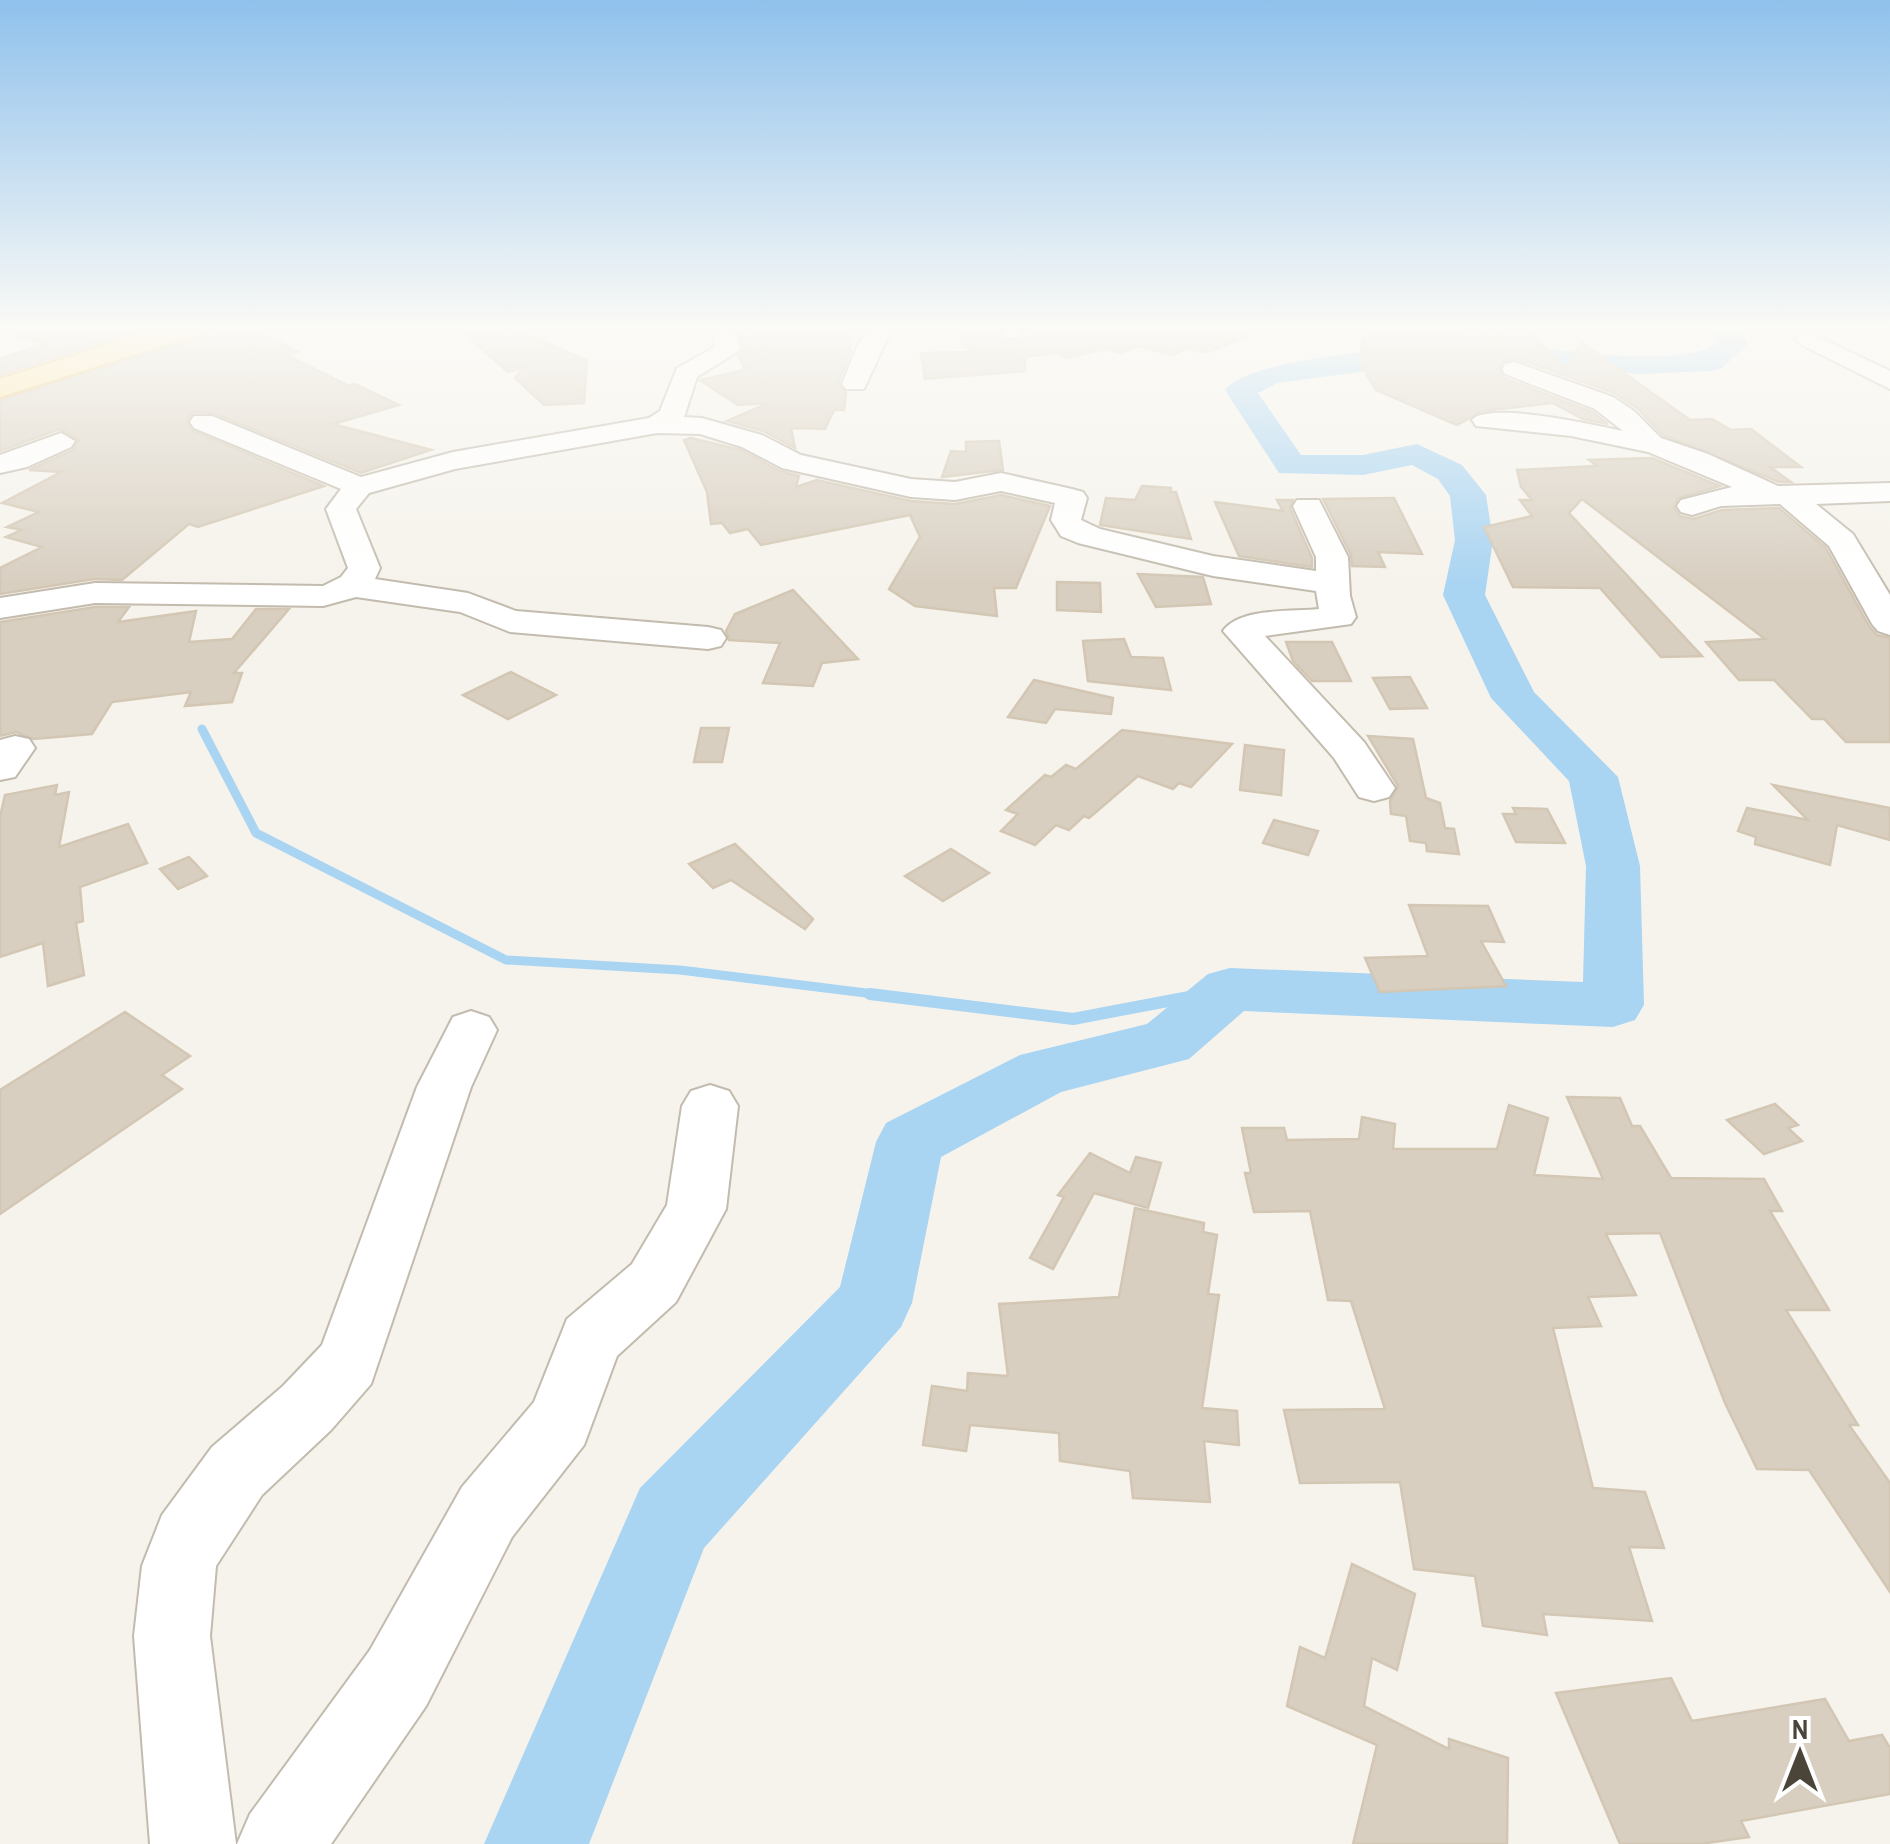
<svg xmlns="http://www.w3.org/2000/svg" width="1890" height="1844" font-family="'Archivo Narrow',sans-serif">
<rect width="100%" height="100%" fill="#f6f3ec"/>
<g fill="none" stroke-linecap="round" stroke-linejoin="round">
<g stroke="#a9d4f2" stroke-width="9">
<polyline points="202,729 256,833 506,960 680,970 890,996"/>
<polyline points="1192,996 1230,989"/>
</g>
<polyline stroke="#a9d4f2" stroke-width="12" points="870,994 1073,1019 1205,994"/>
<path fill="#a9d4f2" fill-rule="evenodd" d="M1696 326H1738L1748 344 1722 368 1712 371 1638 374 1504 362 1405 366 1277 383 1258 393 1301 455H1363L1417 444 1462 465 1486 495 1493 540 1485 595 1534 692 1618 777 1640 866 1644 1005 1635 1020 1613 1027 1244 1011 1189 1059 1061 1092 941 1157 912 1303 901 1327 704 1548 589 1844H484L640 1488 840 1287 876 1142 886 1123 1020 1055 1147 1024 1208 974 1230 968 1583 982 1586 866 1569 781 1491 698 1443 595 1455 540 1450 496 1438 479 1412 465 1363 475 1279 473 1225 390C1249 354 1460 342 1508 345 1558 348 1682 371 1719 342Z"/>
</g>
<g fill="#d8cfc1" stroke="#d3c7b4" stroke-width="2.5">
<polygon points="18,326 154,326 0,375 0,359 45,343 17,337"/>
<polygon points="214,326 248,326 298,352 287,355 349,386 355,384 399,405 333,424 431,450 361,473 213,413 194,412 187,420 193,431 324,486 198,527 189,524 122,580 94,579 0,594 0,568 42,547 6,537 22,530 7,527 39,512 2,503 61,472 29,470 73,450 79,440 60,429 0,451 0,400 207,336"/>
<polygon points="457,326 507,326 587,360 584,403 544,405 515,378 523,368 508,372"/>
<polygon points="775,326 853,326 850,354 838,383 846,393 844,410 834,410 825,429 791,428 795,448 763,431 727,421 768,403 738,405 700,380 745,370 738,355 744,349 739,330"/>
<polygon points="998,326 1004,342 1020,342 1029,326 1269,327 1206,353 1188,348 1172,355 1137,346 1122,353 1105,349 1067,358 1056,353 1025,357 1025,371 925,379 921,353 970,352 954,328"/>
<polygon points="1365,326 1472,328 1492,340 1505,328 1528,329 1565,369 1581,342 1690,420 1712,419 1731,430 1751,429 1801,467 1770,467 1791,482 1779,482 1663,435 1637,408 1614,393 1515,358 1502,362 1499,371 1504,378 1593,412 1608,424 1583,419 1553,403 1482,411 1457,425 1376,390 1359,362"/>
<polygon points="691,438 741,450 780,471 799,476 796,487 817,480 911,501 955,504 1001,495 1050,506 1016,588 994,588 997,616 915,606 889,589 920,537 910,515 761,545 748,529 730,533 722,523 711,524 707,492 684,440"/>
<polygon points="999,441 1003,470 942,477 951,451 966,452 966,442"/>
<polygon points="1652,458 1720,486 1678,498 1674,508 1680,516 1693,519 1722,510 1779,508 1826,548 1869,626 1877,635 1890,638 1890,742 1846,742 1824,719 1812,719 1774,680 1739,680 1706,642 1765,639 1582,499 1569,513 1702,656 1661,657 1600,588 1513,587 1484,527 1532,516 1520,500 1532,500 1521,487 1517,470 1597,466 1589,460"/>
<polygon points="1142,486 1171,488 1171,492 1176,492 1191,539 1100,525 1106,498 1135,500"/>
<polygon points="1394,498 1422,554 1378,552 1385,567 1352,566 1351,555 1323,499"/>
<polygon points="1277,500 1293,500 1290,508 1312,558 1312,567 1239,556 1215,502 1283,511"/>
<polygon points="1138,574 1203,577 1211,604 1156,607"/>
<polygon points="1057,582 1100,583 1101,612 1057,610"/>
<polygon points="793,590 858,659 822,663 813,686 763,683 780,643 729,640 726,631 735,614"/>
<polygon points="95,607 129,607 118,622 196,611 189,642 232,639 256,609 289,609 234,673 242,673 232,702 185,706 191,692 112,702 92,734 33,739 16,732 0,736 0,622"/>
<polygon points="1124,639 1131,657 1163,658 1171,690 1088,681 1083,641"/>
<polygon points="1286,642 1332,642 1351,681 1312,681 1293,661"/>
<polygon points="511,672 556,695 508,719 463,695"/>
<polygon points="1410,677 1427,708 1390,709 1373,678"/>
<polygon points="1034,680 1113,698 1111,714 1055,709 1046,723 1008,717"/>
<polygon points="701,728 729,728 722,762 694,762"/>
<polygon points="1122,730 1232,744 1191,787 1179,783 1173,789 1138,776 1089,818 1084,816 1069,830 1056,825 1035,845 1001,831 1018,814 1006,810 1045,775 1051,777 1066,765 1076,769"/>
<polygon points="1368,736 1413,739 1426,798 1440,803 1445,828 1454,829 1459,854 1427,851 1426,843 1410,841 1406,816 1391,814 1390,801 1398,786"/>
<polygon points="1245,745 1284,750 1281,795 1240,790"/>
<polygon points="57,785 55,795 69,792 59,847 128,824 147,863 80,887 83,921 76,923 84,975 48,986 43,943 0,957 0,817 5,795"/>
<polygon points="1773,785 1890,808 1890,840 1837,825 1830,865 1755,844 1756,837 1738,831 1747,808 1808,820"/>
<polygon points="1513,808 1547,809 1565,843 1516,842 1503,814 1516,814"/>
<polygon points="1274,820 1318,831 1308,855 1263,843"/>
<polygon points="735,844 813,919 805,929 731,880 713,888 689,864"/>
<polygon points="951,849 989,873 943,901 905,876"/>
<polygon points="189,857 207,876 178,889 160,869"/>
<polygon points="1409,905 1488,906 1504,942 1481,941 1506,986 1380,992 1365,958 1428,956"/>
<polygon points="125,1012 190,1056 162,1075 182,1089 0,1214 0,1090"/>
<polygon points="1567,1097 1620,1098 1632,1126 1640,1126 1671,1178 1764,1179 1782,1211 1770,1211 1829,1310 1786,1310 1858,1425 1849,1425 1890,1483 1890,1592 1809,1470 1757,1469 1725,1403 1660,1233 1606,1234 1636,1295 1588,1297 1601,1326 1553,1328 1593,1488 1645,1492 1664,1548 1629,1547 1652,1621 1543,1614 1547,1635 1483,1626 1475,1576 1414,1569 1400,1482 1300,1483 1284,1410 1385,1409 1351,1301 1328,1300 1310,1211 1254,1212 1245,1173 1251,1173 1242,1128 1284,1128 1287,1140 1359,1139 1362,1117 1395,1124 1393,1149 1497,1149 1509,1105 1548,1118 1534,1175 1603,1179"/>
<polygon points="1775,1104 1798,1125 1788,1128 1802,1141 1764,1154 1727,1120"/>
<polygon points="1090,1153 1130,1173 1136,1157 1161,1163 1148,1208 1094,1193 1053,1269 1030,1258 1064,1197 1058,1195"/>
<polygon points="1135,1208 1204,1223 1203,1232 1217,1235 1208,1294 1219,1295 1202,1408 1237,1411 1239,1445 1204,1441 1210,1502 1133,1498 1130,1471 1060,1461 1059,1433 970,1425 966,1451 923,1445 932,1386 967,1391 968,1373 1008,1376 999,1304 1119,1297"/>
<polygon points="1352,1564 1415,1594 1397,1670 1372,1658 1364,1706 1449,1749 1449,1739 1508,1758 1507,1844 1353,1844 1377,1745 1287,1706 1300,1647 1325,1658"/>
<polygon points="1671,1678 1692,1721 1825,1699 1849,1741 1882,1735 1890,1748 1890,1794 1741,1821 1749,1837 1700,1844 1620,1844 1556,1693"/>
</g>
<g fill="none" stroke-linecap="round" stroke-linejoin="round">
<defs>
<g id="minor">
<path d="M711 326H734L740 350 697 377 684 417 702 418 762 435 801 455 911 479 955 482 1001 473 1072 489 1083 492 1087 498 1081 520 1100 529 1213 556 1316 571V557L1293 506 1297 500H1319L1348 557 1350 596 1356 617 1351 624 1265 636 1364 742 1395 788 1389 797 1374 801 1359 797 1334 758 1223 631C1240 607 1293 612 1319 609L1316 591 1213 576 1078 543 1061 536 1051 520 1055 503 1001 491 955 500 911 497 782 468 742 447 700 434 657 433 455 469 369 493 356 509 380 568 375 579 468 593 516 611 708 627 721 630 726 638 721 646 708 649 510 632 460 612 356 597 323 606 95 603 0 618V598L95 583 323 586 341 577 348 568 326 509 341 489 194 428 190 422 194 416H212L361 477 453 452 649 418 660 411 677 368 715 347Z"/>
<polygon points="870,326 893,326 864,389 846,389 842,384 857,346"/>
<polygon points="1002,326 1025,326 1020,338 1004,338"/>
<polygon points="1475,326 1499,326 1502,330 1490,337"/>
<polygon points="1808,332 1890,371 1890,389 1800,344 1796,339 1800,334"/>
<path d="M1514 362 1613 397 1634 411 1661 438 1708 454 1778 486 1890 483V501L1816 504 1853 534 1890 595V635L1878 631 1872 624 1829 546 1780 504 1721 506 1692 515 1681 512 1677 506 1681 500 1732 487 1648 452 1571 436 1476 426 1472 420C1488 401 1596 425 1623 431L1595 409 1505 374 1502 369 1505 364Z"/>
<polygon points="61,433 75,441 71,447 27,467 0,473 0,455"/>
<polygon points="15,736 29,739 35,748 15,777 0,780 0,740"/>
<polygon points="471,1011 489,1017 497,1030 471,1087 371,1384 331,1430 262,1495 216,1566 210,1636 236,1844 150,1844 134,1636 142,1566 162,1515 212,1447 283,1386 322,1345 417,1087 453,1017"/>
<polygon points="710,1085 729,1091 738,1106 726,1209 676,1302 617,1356 584,1445 512,1537 426,1706 331,1844 237,1844 250,1814 370,1650 462,1487 534,1402 567,1319 632,1264 667,1205 682,1106 691,1091"/>
</g>
<polygon id="major" points="168,326 210,326 206,332 0,397 0,379"/>
</defs>
<use href="#minor" stroke="#c2bbae" stroke-width="4"/>
<use href="#major" stroke="#e6c16a" stroke-width="5"/>
<use href="#minor" fill="#fff" fill-rule="evenodd"/>
<use href="#major" fill="#ffe39c" fill-rule="evenodd"/>
</g>
<linearGradient id="sky" x2="0" y2="1"><stop stop-color="#8fc1ec"/><stop offset="0.56" stop-color="#fbfaf6"/><stop offset="1" stop-color="#fbfaf6" stop-opacity="0"/></linearGradient>
<rect width="1890" height="585" fill="url(#sky)"/>
<g transform="translate(1800 1754)" stroke="#ffffff" stroke-width="8" paint-order="stroke">
<path d="M0-8L18 38L0 25L-18 38Z" fill="#4b4439"/>
<text y="-15" font-size="28" font-weight="bold" text-anchor="middle" fill="#4b4439">N</text>
</g>
</svg>
